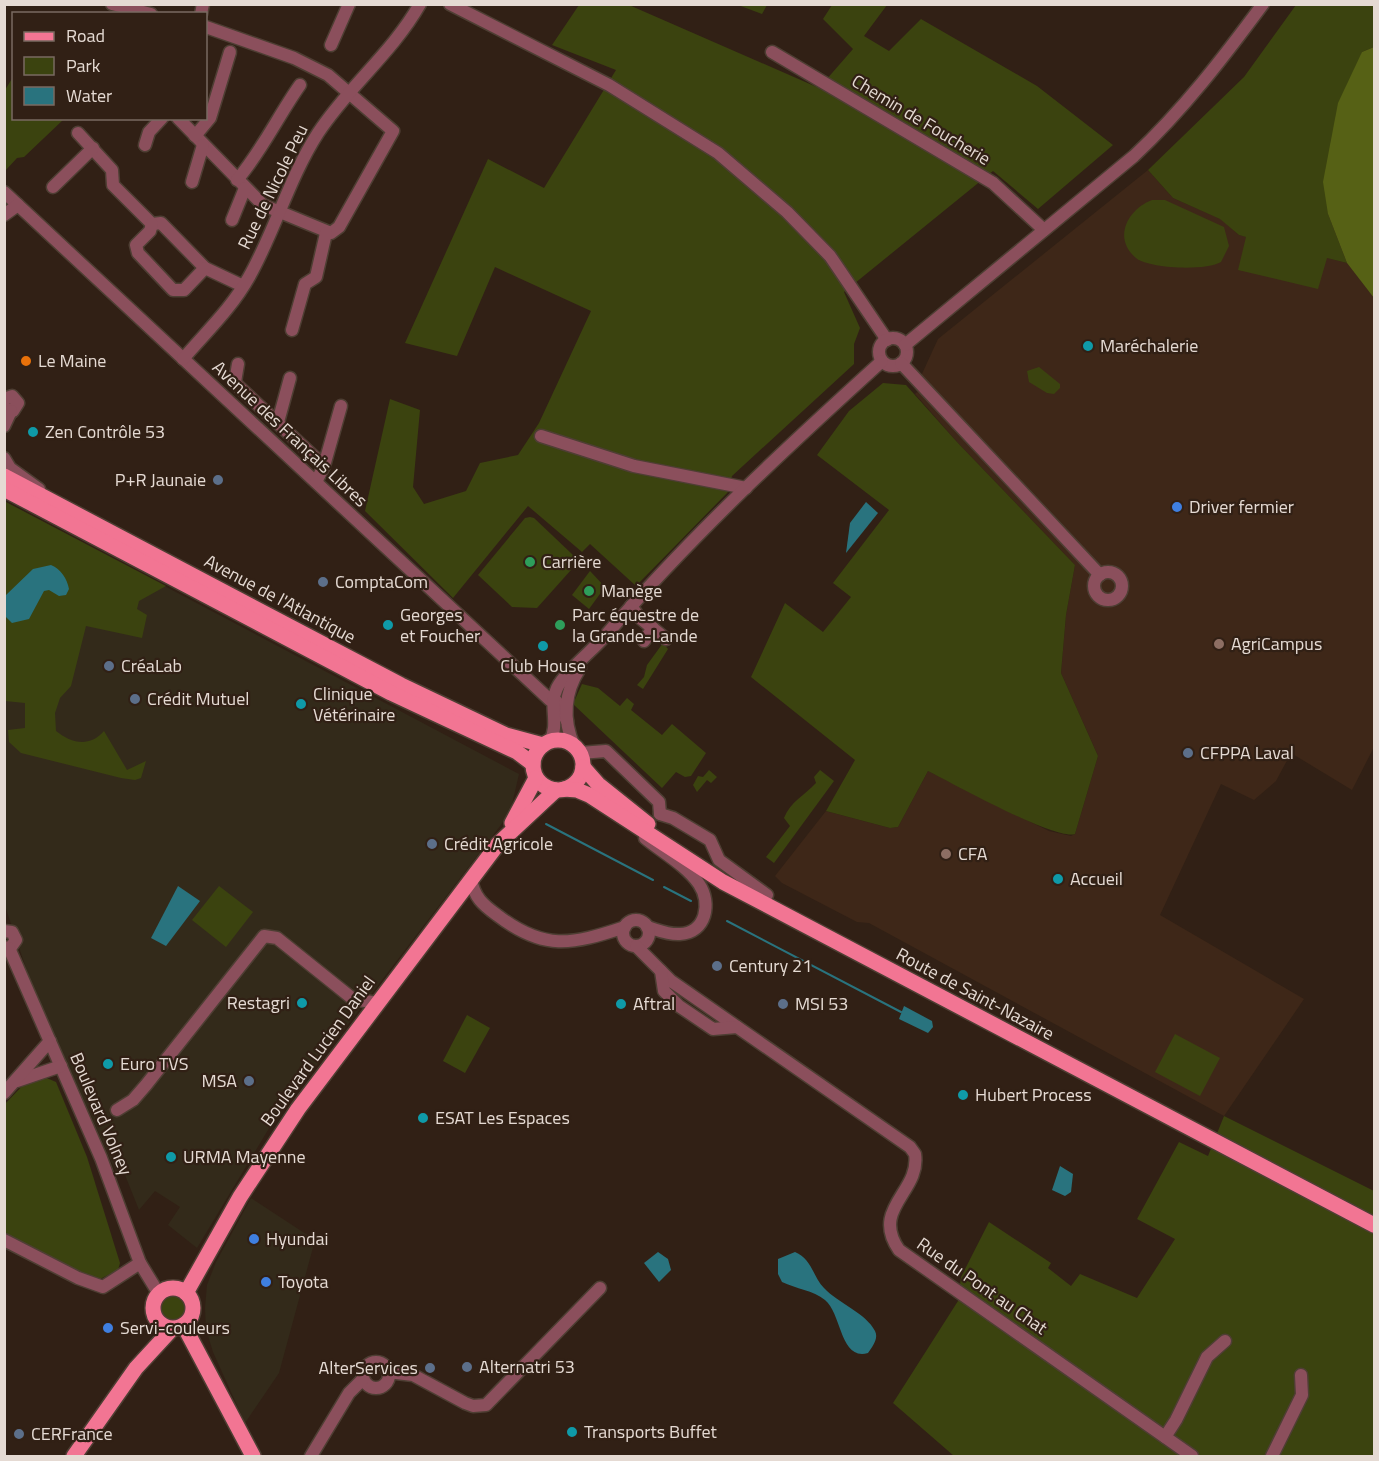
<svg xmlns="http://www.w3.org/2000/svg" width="1379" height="1461" font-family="'Titillium Web',sans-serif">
<rect width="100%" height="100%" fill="#312015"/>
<g fill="#332a1a">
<polygon points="4,501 519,774 510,813 271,1125 197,1248 168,1225 180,1207 155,1191 139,1210 123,1170 116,1172 30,980 5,906"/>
<polygon points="251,1198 315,1240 279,1373 245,1423 213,1352 206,1329 205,1308 207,1285 216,1262"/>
</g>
<polygon fill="#3e2718" points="1148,170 1173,198 1221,219 1239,235 1347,263 1374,298 1374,747 1352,790 1291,753 1276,781 1254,800 1221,784 1160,915 1304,999 1224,1116 869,923 857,922 782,883 775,876 826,811 890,828 898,827 928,771 1049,831 1071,836 1075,834 1098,756 1061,673 1066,615 1075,565 957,442 915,394 927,383 921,376 938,339"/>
<g fill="#3b430f">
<polygon points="579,5 629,5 819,88 853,49 823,19 832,5 887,5 864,36 889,51 921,19 1037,86 1113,145 1038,209 993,171 844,292 860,328 854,344 854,364 732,476 728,492 636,586 590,544 582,552 528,506 453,598 365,511 390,399 420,410 413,487 424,504 466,491 480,463 518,455 539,423 591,311 495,267 457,356 405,343 488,159 544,188 616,70 552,45"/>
<polygon points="738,5 767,4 767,5 762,14"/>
<polygon points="1296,5 1374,5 1374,47 1362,52 1328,214 1347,263 1327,258 1318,289 1238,270 1246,237 1239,235 1220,219 1173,198 1148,170 1244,77"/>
<polygon points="13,77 14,118 64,119 24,157 17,158 5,171 5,90"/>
<path d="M1152 200H1165L1224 227 1229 246 1221 262C1206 271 1150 269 1136 258 1112 238 1128 209 1152 200Z"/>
<polygon points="1039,367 1060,384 1060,388 1054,394 1047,393 1029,382 1027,371"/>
<path d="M883 383 906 385 957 442 1075 565 1066 615 1061 673 1098 756 1075 834C1056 841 952 783 928 771L898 827 890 828 826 811 855 760 751 677 785 603 823 632 851 597 833 583 889 510 817 455 849 411Z"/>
<path d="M4 501 166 586 139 601 137 609 147 615 142 638 86 626 71 686 60 698 55 713 56 731C71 743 89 748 104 731L127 770 146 761 141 778 135 780 121 778 21 753 9 742 8 730 25 728V703L5 701Z"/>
<polygon points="530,517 534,518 573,555 571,570 537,608 512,607 478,575 525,518"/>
<polygon points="590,571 605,587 589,609 572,595"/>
<polygon points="663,643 668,649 643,689 637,685 644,677 647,665"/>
<polygon points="582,684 598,688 620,706 627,698 634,704 631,710 662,735 672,724 706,753 691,776 685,777 676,772 662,788 573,704"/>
<polygon points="709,770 717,777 711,783 707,780 697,792 693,785 698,776 703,777"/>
<path d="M820 770 834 781 774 863 766 857 790 826 784 818C790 802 805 795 816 783L814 777Z"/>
<polygon points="219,886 253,912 226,947 192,920"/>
<polygon points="467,1015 490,1028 465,1073 443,1061"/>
<polygon points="1175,1034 1220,1058 1200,1096 1155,1072"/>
<polygon points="42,1076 56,1082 87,1157 120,1263 118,1270 100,1279 69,1268 5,1234 4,1105 27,1081"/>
<polygon points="1224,1116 1374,1191 1374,1456 954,1456 893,1403 958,1301 961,1277 989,1222 1051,1263 1048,1268 1071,1286 1080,1274 1137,1298 1175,1239 1137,1219 1179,1142 1208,1156"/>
<circle cx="173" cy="1310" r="14"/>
</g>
<polygon fill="#566115" points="1374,47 1374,298 1347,263 1328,214 1323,182 1338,103 1362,52"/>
<g fill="#29737e">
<polygon points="866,502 878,513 846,553 850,523"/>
<path d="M51 565C61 569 67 579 69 589L66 595 59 596 49 590 44 591 29 619 12 623 5 616 6 595 33 569Z"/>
<polygon points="178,886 200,901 166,946 151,938"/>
<polygon points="904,1006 932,1021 933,1027 928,1033 899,1019"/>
<polygon points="1060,1166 1073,1174 1071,1192 1065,1196 1052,1190"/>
<polygon points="658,1252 668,1259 671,1270 659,1282 644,1263"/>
<path d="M795 1252C812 1259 813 1277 824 1288 838 1303 866 1313 875 1331 879 1339 872 1347 868 1353 840 1361 842 1314 825 1300 813 1290 796 1289 782 1282L778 1274V1259Z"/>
</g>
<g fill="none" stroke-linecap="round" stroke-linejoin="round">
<g stroke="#29737e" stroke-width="2">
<polyline points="546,824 653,880"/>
<polyline points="664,887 691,901"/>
<polyline points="727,921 901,1012"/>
</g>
<defs>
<g id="minor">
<polyline points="112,4 151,14"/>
<polyline points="450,4 609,85 718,153 787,212 830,256 887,340"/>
<polyline points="201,14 203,4"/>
<polyline points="331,45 349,4"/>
<polyline points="772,52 993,183 1044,230"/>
<polyline points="178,118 263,205 331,233 339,227 393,131 328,75 294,58 206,27"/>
<polyline points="78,133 112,170 113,185 152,224 161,223 205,268 243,286"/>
<polyline points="195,136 210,118 230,52"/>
<polyline points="145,145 149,132 162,118"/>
<path d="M237 180C262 151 278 116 300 85"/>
<polyline points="192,182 203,145"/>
<polyline points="53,187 93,148"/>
<polyline points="4,192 550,700 557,702 567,721"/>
<polyline points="4,215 18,205"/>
<polyline points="232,220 245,188"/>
<polyline points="152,224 150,231 136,245 138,253 173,290 184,290 205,268"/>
<polyline points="292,330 305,284 316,277 326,233"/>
<circle cx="893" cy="352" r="14"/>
<path d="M905 345 1134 156C1183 110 1223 58 1263 4"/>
<path d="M183 359C206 332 231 309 249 277 275 231 289 178 318 133 348 87 392 53 420 4"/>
<polyline points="901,363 1100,575"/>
<polyline points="238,364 235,382 238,386 324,466"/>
<polyline points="4,399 12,396 18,403 13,411 4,408"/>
<polyline points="278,422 290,378"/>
<polyline points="4,426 11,411"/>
<polyline points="541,436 634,466 746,488"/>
<polyline points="4,458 10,468 39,489"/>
<polyline points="316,482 324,466 341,406"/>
<circle cx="1108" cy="586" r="14"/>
<polyline points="631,606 639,617 666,639"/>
<polyline points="644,641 653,628"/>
<path d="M550 741C560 723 548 706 557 688 565 672 593 650 606 635 691 536 786 448 882 361"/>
<path d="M574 746C562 718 564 693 580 668"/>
<polyline points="580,753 606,751 659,802 660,814"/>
<polyline points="660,814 673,818 710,840 719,860 767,895"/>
<path d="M645 838C662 852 687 866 699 884 712 903 706 933 680 934 668 935 658 930 647 927"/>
<path d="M471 879C474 897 483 905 497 915 544 951 571 945 625 927"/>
<circle cx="636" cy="933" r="13"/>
<polyline points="4,931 12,932 16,940 11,947 4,948"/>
<path d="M636 946 671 981 910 1147 915 1154C921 1192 870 1208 899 1250L1192 1456"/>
<polyline points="9,948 101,1158 140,1263 159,1294"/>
<polyline points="661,971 664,991 679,1006 713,1029 737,1027"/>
<polyline points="17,1081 61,1066"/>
<polyline points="4,1093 50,1041"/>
<polyline points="117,1110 133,1100 146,1085 264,936 277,938 353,999 377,1003"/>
<polyline points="4,1240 78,1278 103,1287 140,1263"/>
<circle cx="376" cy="1375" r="13"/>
<polyline points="388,1372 413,1375 465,1403 473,1406 486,1405 600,1288"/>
<polyline points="1165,1437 1176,1420 1207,1357 1225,1341"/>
<polyline points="311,1456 349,1393 363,1379"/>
<polyline points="1272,1456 1302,1395 1301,1375"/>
</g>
<g id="major">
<polyline points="4,476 401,685 506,735 543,745"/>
<polyline points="4,489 391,693 517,752 533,764"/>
<circle cx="558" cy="765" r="25"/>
<polyline points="583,767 598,784 648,824"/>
<polyline points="564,789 577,790 589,795 723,882 1374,1225"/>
<polyline points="512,823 536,778"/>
<circle cx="173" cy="1308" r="20"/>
<polyline points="186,1293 240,1197 298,1109 498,844 556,790"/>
<polyline points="184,1326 253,1456"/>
<polyline points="74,1456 136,1368 172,1329"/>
</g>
</defs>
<use href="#minor" stroke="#4e3e33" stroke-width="15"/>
<use href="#major" stroke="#4e3e33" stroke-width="18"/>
<use href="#minor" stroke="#8b4f5c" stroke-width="12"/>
<use href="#major" stroke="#f27593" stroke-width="15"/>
</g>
<g fill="#0f9aa8" stroke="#312015" stroke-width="2">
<circle cx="1088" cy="346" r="6"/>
<circle cx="33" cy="432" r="6"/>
<circle cx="388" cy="625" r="6"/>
<circle cx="543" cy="646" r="6"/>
<circle cx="301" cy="704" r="6"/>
<circle cx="1058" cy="879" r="6"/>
<circle cx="302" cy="1003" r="6"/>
<circle cx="621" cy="1004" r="6"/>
<circle cx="108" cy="1064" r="6"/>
<circle cx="963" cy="1095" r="6"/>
<circle cx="423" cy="1118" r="6"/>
<circle cx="171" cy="1157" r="6"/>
<circle cx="572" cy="1432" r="6"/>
</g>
<circle fill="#e8710a" stroke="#312015" stroke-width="2" cx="26" cy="361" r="6"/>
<g fill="#5c6f8a" stroke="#312015" stroke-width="2">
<circle cx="218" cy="480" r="6"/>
<circle cx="323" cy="582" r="6"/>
<circle cx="109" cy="666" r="6"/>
<circle cx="135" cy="699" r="6"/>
<circle cx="1188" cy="753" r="6"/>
<circle cx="432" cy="844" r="6"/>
<circle cx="717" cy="966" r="6"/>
<circle cx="783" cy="1004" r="6"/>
<circle cx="249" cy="1081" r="6"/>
<circle cx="467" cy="1367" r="6"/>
<circle cx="430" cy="1368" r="6"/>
<circle cx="19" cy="1434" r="6"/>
</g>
<g fill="#3f7fe0" stroke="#312015" stroke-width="2">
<circle cx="1177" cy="507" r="6"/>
<circle cx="254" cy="1239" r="6"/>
<circle cx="266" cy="1282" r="6"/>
<circle cx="108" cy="1328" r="6"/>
</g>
<g fill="#2e9e5b" stroke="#312015" stroke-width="2">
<circle cx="530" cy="562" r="6"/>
<circle cx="589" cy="591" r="6"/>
<circle cx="560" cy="625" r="6"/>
</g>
<g fill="#8d6e63" stroke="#312015" stroke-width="2">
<circle cx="1219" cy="644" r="6"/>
<circle cx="946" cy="854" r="6"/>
</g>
<g text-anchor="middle" stroke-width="4.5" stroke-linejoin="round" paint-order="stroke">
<g font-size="18" fill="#e5dad3" stroke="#312015">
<text transform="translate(921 120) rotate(31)" y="6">Chemin de Foucherie</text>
<text transform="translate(273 187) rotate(-64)" y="6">Rue de Nicole Peu</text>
<text transform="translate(290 434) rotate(43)" y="6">Avenue des Français Libres</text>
<text transform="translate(280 599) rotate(28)" y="6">Avenue de l'Atlantique</text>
<text transform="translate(975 994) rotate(28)" y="6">Route de Saint-Nazaire</text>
<text transform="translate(318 1051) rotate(-54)" y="6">Boulevard Lucien Daniel</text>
<text transform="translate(101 1114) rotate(67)" y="6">Boulevard Volney</text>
<text transform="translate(982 1286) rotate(35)" y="6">Rue du Pont au Chat</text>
</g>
<g font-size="18" fill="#e5dad3" stroke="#312015" text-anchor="start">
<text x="1100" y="352">Maréchalerie</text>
<text x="38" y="367">Le Maine</text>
<text x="45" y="438">Zen Contrôle 53</text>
<text x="206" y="486" text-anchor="end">P+R Jaunaie</text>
<text x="1189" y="513">Driver fermier</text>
<text x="542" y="568">Carrière</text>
<text x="335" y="588">ComptaCom</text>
<text x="601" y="597">Manège</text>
<text x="400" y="621">Georges<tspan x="400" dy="21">et Foucher</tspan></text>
<text x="572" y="621">Parc équestre de<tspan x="572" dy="21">la Grande-Lande</tspan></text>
<text x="1231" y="650">AgriCampus</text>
<text x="121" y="672">CréaLab</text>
<text x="543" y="672" text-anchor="middle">Club House</text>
<text x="313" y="700">Clinique<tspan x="313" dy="21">Vétérinaire</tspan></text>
<text x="147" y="705">Crédit Mutuel</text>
<text x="1200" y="759">CFPPA Laval</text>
<text x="444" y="850">Crédit Agricole</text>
<text x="958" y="860">CFA</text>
<text x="1070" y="885">Accueil</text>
<text x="729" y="972">Century 21</text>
<text x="290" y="1009" text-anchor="end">Restagri</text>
<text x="633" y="1010">Aftral</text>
<text x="795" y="1010">MSI 53</text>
<text x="120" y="1070">Euro TVS</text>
<text x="237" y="1087" text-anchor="end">MSA</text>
<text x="975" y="1101">Hubert Process</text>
<text x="435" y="1124">ESAT Les Espaces</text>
<text x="183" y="1163">URMA Mayenne</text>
<text x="266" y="1245">Hyundai</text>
<text x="278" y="1288">Toyota</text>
<text x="120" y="1334">Servi-couleurs</text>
<text x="479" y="1373">Alternatri 53</text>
<text x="418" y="1374" text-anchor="end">AlterServices</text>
<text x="584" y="1438">Transports Buffet</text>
<text x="31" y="1440">CERFrance</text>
</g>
</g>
<rect width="1379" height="1461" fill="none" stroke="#e5dad3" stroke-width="12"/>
<rect x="12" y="12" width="195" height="108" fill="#312015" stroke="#796a61" stroke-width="1.5"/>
<rect x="24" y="32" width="30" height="9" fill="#f27593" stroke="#796a61" stroke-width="1.5"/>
<text x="66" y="42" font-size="18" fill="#e5dad3">Road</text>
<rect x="24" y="57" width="30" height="18" fill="#3b430f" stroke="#796a61" stroke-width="1.5"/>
<text x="66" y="72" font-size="18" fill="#e5dad3">Park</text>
<rect x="24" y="87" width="30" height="18" fill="#29737e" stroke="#796a61" stroke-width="1.5"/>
<text x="66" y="102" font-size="18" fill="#e5dad3">Water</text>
</svg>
